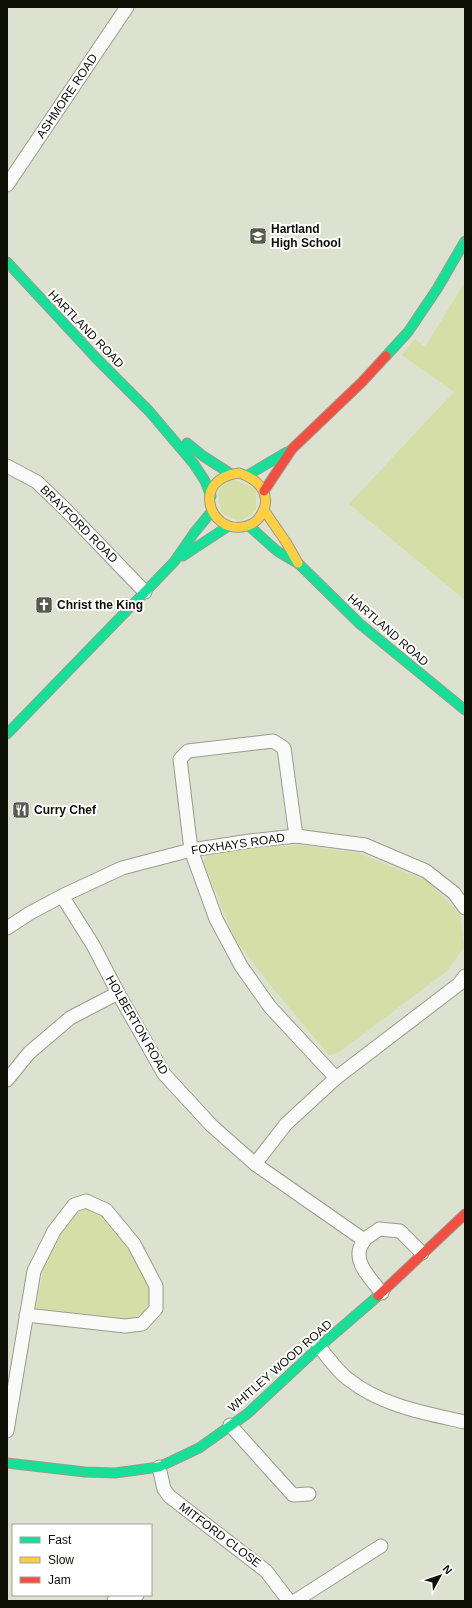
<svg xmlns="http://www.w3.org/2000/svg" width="472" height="1608" font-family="Arial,sans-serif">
<rect width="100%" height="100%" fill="#dde1cf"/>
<g fill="#d4dea6">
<polygon points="465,282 465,600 349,504 454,392 402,355 415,339 425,347"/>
<path d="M232 479 256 489V510C241 523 237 523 221 512 218 492 214 491 232 479Z"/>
<polygon points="300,845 358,853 427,881 460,914 464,947 447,971 338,1053 329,1055 271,986 235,939 203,861 212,852 231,849"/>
<polygon points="86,1208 103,1217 131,1249 152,1292 146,1311 133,1319 36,1308 44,1265 72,1215"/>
</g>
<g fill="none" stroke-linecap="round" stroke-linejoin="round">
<defs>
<g id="street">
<polyline points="7,185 127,7"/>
<polyline points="7,466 37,482 66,510 145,592"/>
<polyline points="296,836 284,748 273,741 188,751 180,759 191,850 216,919 241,966 270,1007 336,1078"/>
<polyline points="62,896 93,945 118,993 164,1074 212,1126 255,1164 364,1240"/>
<polyline points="7,928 30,913 62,896 122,868 191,850 250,841 296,836 365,845 426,871 454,893 465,908"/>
<polyline points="7,1080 29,1053 70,1018 118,993"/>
<polyline points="255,1164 286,1124 336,1078 459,984 465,976"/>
<path d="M382 1293C371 1279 349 1259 364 1241 367 1236 375 1233 379 1229L400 1231 422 1253"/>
<path d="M319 1347C329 1358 337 1371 348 1379 382 1406 424 1413 465 1422"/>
<polyline points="230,1425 293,1495 309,1494"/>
<polyline points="7,1431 34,1271 54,1231 74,1205 86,1201 106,1210 134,1244 156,1286 156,1309 142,1324 125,1326 26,1315"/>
<polyline points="159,1467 164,1489 169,1496 266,1571 289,1601"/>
<polyline points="114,1601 137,1595"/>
<polyline points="295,1601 381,1546"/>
</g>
<g id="fast">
<polyline points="7,262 97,359 149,411 194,464 205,481 211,496"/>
<polyline points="386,356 408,332 437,289 465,241"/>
<polyline points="187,443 203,456 231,474"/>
<polyline points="248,475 287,452"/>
<polyline points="249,526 277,551 299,564 360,624 465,710"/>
<polyline points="183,556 227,527"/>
<polyline points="7,734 174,562 194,533 212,511"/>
<polyline points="7,1463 85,1472 115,1473 159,1467 199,1448 247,1414 319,1347 378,1296"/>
</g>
<g id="slow">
<path d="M239 473C261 480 275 498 258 519 254 524 248 526 242 527 209 532 191 479 239 473Z"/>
<polyline points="264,510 286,542 298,563"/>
</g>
<g id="jam">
<polyline points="264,491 292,449 362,382 386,356"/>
<polyline points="378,1296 465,1214"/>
</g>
</defs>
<use href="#street" stroke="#999c8e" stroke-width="15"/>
<use href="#fast" stroke="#999c8e" stroke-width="11"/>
<use href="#slow" stroke="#999c8e" stroke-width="11"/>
<use href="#jam" stroke="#999c8e" stroke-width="11"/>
<use href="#street" stroke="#fafaf8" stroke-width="13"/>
<use href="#fast" stroke="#16e098" stroke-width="9"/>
<use href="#slow" stroke="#ffcf43" stroke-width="9"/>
<use href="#jam" stroke="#f24e42" stroke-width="9"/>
</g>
<defs>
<symbol id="school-square" viewBox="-11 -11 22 22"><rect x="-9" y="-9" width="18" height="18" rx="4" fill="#56594c" stroke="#fff"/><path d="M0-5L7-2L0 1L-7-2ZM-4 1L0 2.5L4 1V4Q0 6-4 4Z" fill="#fff"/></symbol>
<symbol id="church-square" viewBox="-11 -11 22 22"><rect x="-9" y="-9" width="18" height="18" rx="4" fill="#56594c" stroke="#fff"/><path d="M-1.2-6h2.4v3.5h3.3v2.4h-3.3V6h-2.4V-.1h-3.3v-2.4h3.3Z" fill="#fff"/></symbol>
<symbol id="restaurant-square" viewBox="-11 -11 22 22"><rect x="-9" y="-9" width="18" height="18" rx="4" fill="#56594c" stroke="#fff"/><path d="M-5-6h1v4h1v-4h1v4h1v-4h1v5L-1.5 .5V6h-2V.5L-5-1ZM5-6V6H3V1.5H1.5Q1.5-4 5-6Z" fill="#fff"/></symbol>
</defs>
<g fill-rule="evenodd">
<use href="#school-square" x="248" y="226" width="20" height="20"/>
<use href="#church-square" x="34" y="595" width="20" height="20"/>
<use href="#restaurant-square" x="11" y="800" width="20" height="20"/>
</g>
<g text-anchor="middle" stroke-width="4" stroke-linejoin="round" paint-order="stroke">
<g font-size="12" fill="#0e1006" stroke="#fff">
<text transform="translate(67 96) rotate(-56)" y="4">ASHMORE ROAD</text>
<text transform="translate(86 329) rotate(46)" y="4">HARTLAND ROAD</text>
<text transform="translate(79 524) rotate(45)" y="4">BRAYFORD ROAD</text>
<text transform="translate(388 630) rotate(41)" y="4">HARTLAND ROAD</text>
<text transform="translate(238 844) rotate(-8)" y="4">FOXHAYS ROAD</text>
<text transform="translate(137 1025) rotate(60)" y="4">HOLBERTON ROAD</text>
<text transform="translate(280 1366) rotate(-41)" y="4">WHITLEY WOOD ROAD</text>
<text transform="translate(220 1535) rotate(37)" y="4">MITFORD CLOSE</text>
</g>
<g font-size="12" font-weight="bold" fill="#0e1006" stroke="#fff" text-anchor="start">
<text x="271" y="233">Hartland<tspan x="271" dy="14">High School</tspan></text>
<text x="57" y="609">Christ the King</text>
<text x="34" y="814">Curry Chef</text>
</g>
</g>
<rect width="472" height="1608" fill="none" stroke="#0e1006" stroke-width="16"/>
<rect x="12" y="1524" width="140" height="72" fill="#ffffff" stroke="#9f9f9b"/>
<rect x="20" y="1537" width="20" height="6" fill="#16e098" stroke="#9f9f9b"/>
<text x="48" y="1544" font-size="12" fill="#0e1006">Fast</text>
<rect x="20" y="1557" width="20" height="6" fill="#ffcf43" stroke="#9f9f9b"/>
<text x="48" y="1564" font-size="12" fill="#0e1006">Slow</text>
<rect x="20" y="1577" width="20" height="6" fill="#f24e42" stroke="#9f9f9b"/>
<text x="48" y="1584" font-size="12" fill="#0e1006">Jam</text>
<g transform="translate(440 1576) rotate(50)" stroke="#ffffff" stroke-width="3" paint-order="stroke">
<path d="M0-3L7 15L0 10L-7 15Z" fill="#0e1006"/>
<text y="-6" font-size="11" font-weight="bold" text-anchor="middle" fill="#0e1006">N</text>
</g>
</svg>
